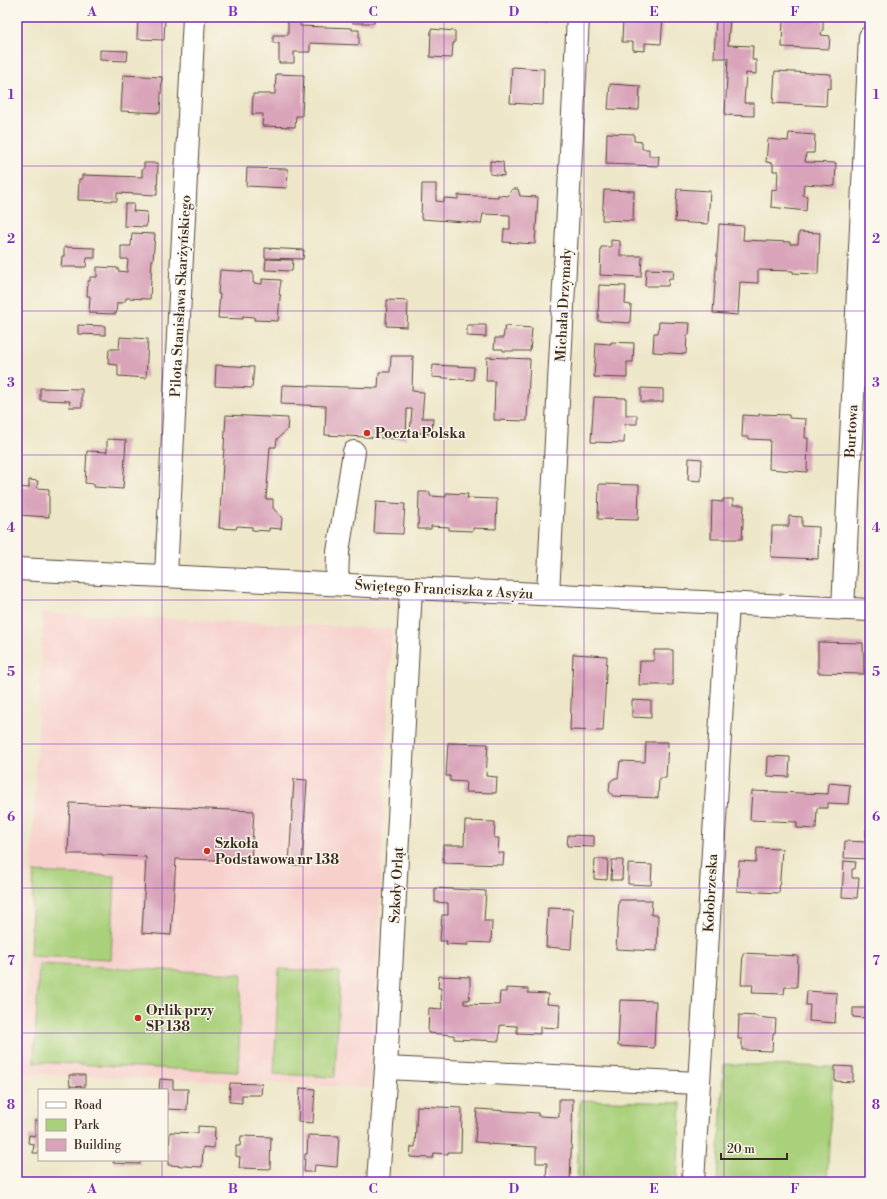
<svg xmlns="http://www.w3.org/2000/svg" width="887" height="1199" font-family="'Libre Bodoni',serif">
<rect width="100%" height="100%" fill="#fbf7ec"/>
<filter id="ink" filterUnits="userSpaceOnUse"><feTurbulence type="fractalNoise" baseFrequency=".025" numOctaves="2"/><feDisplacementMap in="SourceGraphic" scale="8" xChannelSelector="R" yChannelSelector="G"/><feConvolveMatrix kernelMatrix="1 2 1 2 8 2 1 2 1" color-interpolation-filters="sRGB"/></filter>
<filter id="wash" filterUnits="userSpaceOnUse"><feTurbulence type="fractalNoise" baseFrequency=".012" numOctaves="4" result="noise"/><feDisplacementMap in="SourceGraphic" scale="16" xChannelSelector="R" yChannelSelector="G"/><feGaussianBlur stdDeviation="0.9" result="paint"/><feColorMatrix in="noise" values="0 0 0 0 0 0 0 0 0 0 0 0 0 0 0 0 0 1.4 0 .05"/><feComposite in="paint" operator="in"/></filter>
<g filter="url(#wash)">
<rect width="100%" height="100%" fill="#ede6c8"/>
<polygon fill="#f7d0cc" points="43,613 392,629 371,1088 22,1073"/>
<g fill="#a9d07a" stroke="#727d4c">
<polygon points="34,872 115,876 111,959 30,956"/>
<polygon points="39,964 242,974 238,1072 34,1062"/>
<polygon points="279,969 340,972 335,1077 274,1074"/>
<polygon points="724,1064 833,1067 827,1182 717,1182"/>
<polygon points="580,1100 681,1103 677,1182 577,1182"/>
</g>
<g id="blocks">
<g fill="#d9a4ba">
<polygon points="138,17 165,17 164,40 137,39"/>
<polygon points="288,17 300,18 300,26 352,28 352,30 359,30 359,45 310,43 310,52 294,52 294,63 279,63 279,43 273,43 273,35 288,35"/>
<rect x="353" y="17" width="21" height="6"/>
<polygon points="528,17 547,17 547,23 527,22"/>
<polygon points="623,17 663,17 661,44 645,43 645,51 633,50 633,42 622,42"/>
<polygon points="716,18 730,18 728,45 753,46 752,60 756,60 756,74 746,73 744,103 754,103 754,116 725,115 728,58 714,58"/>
<polygon points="783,18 823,20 823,30 822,30 821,35 830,36 829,49 782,47"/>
<polygon points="431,29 455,31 455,43 453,43 452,58 430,57"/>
<polygon points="100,50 128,51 127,61 100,60"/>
<polygon points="512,67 544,69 543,105 510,103"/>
<polygon points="775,71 831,74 831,89 827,88 826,106 773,103"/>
<polygon points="276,74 304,75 302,116 296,116 295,127 262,126 263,114 252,114 253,94 275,94"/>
<polygon points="123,75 162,77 160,113 121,111"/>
<polygon points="610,84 640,86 639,110 608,109"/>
<polygon points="607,133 634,134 634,141 642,142 642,149 649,149 649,156 659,156 658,166 606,164"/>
<polygon points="789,133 815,135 814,153 806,153 805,162 836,163 835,186 804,184 803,195 807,196 806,211 771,207 772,189 777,190 778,171 773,171 773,163 766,162 768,139 788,141"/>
<polygon points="490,161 503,162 504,176 490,174"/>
<polygon points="144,163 158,163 157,195 117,193 117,201 78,200 79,179 82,179 82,175 142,177 142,169 144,169"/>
<polygon points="247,168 288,169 287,188 246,186"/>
<polygon points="422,184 436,184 436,201 444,202 444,198 458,199 458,195 498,197 498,195 508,196 512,189 518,189 520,196 538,197 535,244 503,242 504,229 510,229 510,215 483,214 481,224 465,222 421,219"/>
<polygon points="677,189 710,191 708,224 675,222"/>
<polygon points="604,190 634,191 633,221 602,220"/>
<polygon points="125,204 134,204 133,211 147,212 146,227 124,226"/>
<polygon points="719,224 744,226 743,240 790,242 790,244 798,244 799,232 820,233 818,274 793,273 793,271 758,270 758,283 740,282 738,315 713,313"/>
<polygon points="132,233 155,234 153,260 152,260 150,299 126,298 126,300 122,303 117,303 116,314 89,313 90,296 87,296 88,281 90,281 90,277 97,277 97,267 118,268 118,271 127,272 128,259 121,259 121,246 131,246"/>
<polygon points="611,240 620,241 620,256 642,256 641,277 600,275 601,247 611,247"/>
<polygon points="64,247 95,248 95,258 87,258 86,267 61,267 62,256 64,256"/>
<polygon points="265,248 304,250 303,259 265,258"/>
<polygon points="266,259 293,260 292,271 265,270"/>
<polygon points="646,269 674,270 673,278 669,278 668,286 645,286"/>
<polygon points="220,270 253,272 253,283 262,284 262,279 281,280 279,295 281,295 280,297 278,321 254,320 254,317 243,316 243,319 218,318 220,294 218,294"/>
<polygon points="599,285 626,286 625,304 631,305 630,323 598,321"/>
<polygon points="387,300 408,301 407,327 386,326"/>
<polygon points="659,322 690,323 689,335 687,335 686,354 653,352 654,333 658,333"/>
<polygon points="78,325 105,326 105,335 78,334"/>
<polygon points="467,325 486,325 486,337 467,336"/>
<polygon points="505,326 532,328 530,351 503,351 503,349 494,349 495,338 503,338"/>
<polygon points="120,337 148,339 146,378 118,376 118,365 108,364 109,349 119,349"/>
<polygon points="611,342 634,343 633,362 627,362 627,378 594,377 596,343 611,344"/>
<polygon points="391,356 413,356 412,391 424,392 422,418 433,418 432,434 410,432 412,409 407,409 406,439 325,435 326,406 281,404 282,385 378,388 379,372 390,372"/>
<polygon points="487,357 530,359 527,421 494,420 495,381 486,381"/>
<polygon points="216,365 254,367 252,388 215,386"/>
<polygon points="433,365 474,367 473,380 432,377"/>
<polygon points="40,388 82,389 82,407 69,407 70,401 40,400"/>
<polygon points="641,388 663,389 663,402 641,402"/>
<polygon points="594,397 626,398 626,415 637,415 637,424 625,424 624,443 591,442"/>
<polygon points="759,414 789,415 789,418 806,419 805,438 808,438 807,472 769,469 770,440 749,439 749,437 742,437 743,415 759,416"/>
<polygon points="226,415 288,418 287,430 277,439 276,447 270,447 266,499 273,499 273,508 282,518 281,529 269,528 269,531 252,530 252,527 237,526 236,529 219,528"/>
<polygon points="17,417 20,417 18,449 17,449"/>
<polygon points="107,439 126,440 123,489 94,487 94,484 85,483 87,451 107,452"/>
<polygon points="689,458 702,459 701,481 688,480"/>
<polygon points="29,480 38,481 37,488 49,489 49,517 17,515 17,487 29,488"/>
<polygon points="599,484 639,485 638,520 598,519"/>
<polygon points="419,492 430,492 430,496 446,497 446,493 468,494 467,498 497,499 496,529 473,528 473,531 449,530 449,527 431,526 431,529 418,529"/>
<polygon points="723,499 733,499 733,505 744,505 742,539 711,539 712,501 723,502"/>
<polygon points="376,502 405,504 403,534 374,533"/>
<polygon points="789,516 802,517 802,526 819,527 818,559 771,557 772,526 789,526"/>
<polygon points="818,642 863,643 864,674 818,673"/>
<polygon points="654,650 673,650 673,685 639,685 640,661 654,661"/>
<polygon points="573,654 607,656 603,731 570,730"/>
<polygon points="632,700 651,701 651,718 632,717"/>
<polygon points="646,742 668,742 666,778 659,778 658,798 613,796 609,791 610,782 615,778 618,778 620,761 645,762"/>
<polygon points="448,743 488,744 486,776 497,777 496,793 465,792 466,782 450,781 450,776 446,776"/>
<polygon points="768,756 790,757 789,777 767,776"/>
<polygon points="294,779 307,780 302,865 289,865"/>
<polygon points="829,783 850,785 848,804 828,803 828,808 817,808 816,829 797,828 797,822 750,820 752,791 828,794"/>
<polygon points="70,803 254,811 251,862 217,859 217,860 176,859 171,935 142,933 146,857 102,855 102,854 68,854"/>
<polygon points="465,821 495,822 494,838 499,838 498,853 504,853 503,865 443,863 443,845 464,845"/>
<polygon points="866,830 870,830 870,859 844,858 845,841 866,842"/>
<polygon points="568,835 594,836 594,847 567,846"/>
<polygon points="757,848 782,849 779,893 737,891 739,861 756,862"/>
<polygon points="595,859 608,859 607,880 594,879"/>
<polygon points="612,860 623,860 622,880 611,880"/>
<polygon points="844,861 856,862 855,869 852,869 852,878 859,878 857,898 842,897"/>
<polygon points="628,864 652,865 651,885 628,884"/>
<polygon points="435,888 486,891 484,921 492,921 491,943 468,942 468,945 446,944 447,941 440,941 442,915 448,915 448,903 435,902"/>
<polygon points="619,900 652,900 651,915 658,915 657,951 616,949"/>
<polygon points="548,908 573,909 571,949 546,947"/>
<polygon points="743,953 798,956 797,987 785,987 784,994 752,993 753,985 741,985"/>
<polygon points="439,976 470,977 470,990 469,1000 464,1000 464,1004 499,1005 500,992 506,992 506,988 528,989 528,993 548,994 547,1004 560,1005 559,1028 540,1027 540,1034 517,1033 517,1026 500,1025 499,1041 454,1039 454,1035 428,1033 429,1008 442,1009 441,990 441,988 438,988"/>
<polygon points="807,991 837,993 835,1023 809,1021 810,1005 806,1005"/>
<polygon points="620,1000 656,1001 654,1048 618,1046"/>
<polygon points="853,1008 866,1008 865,1018 853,1017"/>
<polygon points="739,1015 757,1016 757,1017 776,1019 775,1033 773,1033 772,1051 742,1050 742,1039 738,1039"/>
<polygon points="835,1066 853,1067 853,1082 835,1081"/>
<polygon points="69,1075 85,1075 85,1087 70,1086"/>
<polygon points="160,1079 173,1080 173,1089 188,1089 187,1110 167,1109 167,1090 159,1090"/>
<polygon points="230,1083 262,1084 261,1095 242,1095 242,1103 229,1102"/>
<polygon points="300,1088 315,1089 313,1123 298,1122"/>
<polygon points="559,1099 573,1099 570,1182 546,1182 547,1163 536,1163 536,1147 488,1144 488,1143 475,1142 477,1109 538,1113 538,1116 559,1117"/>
<polygon points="417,1106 462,1108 461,1152 448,1152 448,1154 434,1153 433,1158 410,1157 411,1147 415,1147"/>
<polygon points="35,1120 39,1120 39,1153 33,1153 34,1144 28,1143 29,1135 35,1136"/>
<polygon points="198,1126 215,1127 214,1148 203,1147 202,1167 168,1165 170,1132 198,1133"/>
<polygon points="308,1135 339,1136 337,1167 315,1165 314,1172 304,1172 305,1154 307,1154"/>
<polygon points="241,1136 271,1137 270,1169 239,1168 240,1157 236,1156 236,1146 240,1146"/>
<polygon points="114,1160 140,1160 140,1164 113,1163"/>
</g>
</g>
</g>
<g filter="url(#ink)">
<use href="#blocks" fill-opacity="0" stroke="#564638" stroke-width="1"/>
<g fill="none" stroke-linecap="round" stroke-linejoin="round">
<defs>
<g id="minor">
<polyline points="17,569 870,610"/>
<polyline points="166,575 194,17"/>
<polyline points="337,584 338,552 354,452"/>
<polyline points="548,594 578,17"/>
<polyline points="843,609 870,37"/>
<polyline points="386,1068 698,1083"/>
<polyline points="378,1182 386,1068 411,588"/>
<polyline points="693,1182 728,603"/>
</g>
</defs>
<use href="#minor" stroke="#564638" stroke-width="24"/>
<use href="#minor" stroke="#fff" stroke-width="22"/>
</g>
</g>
<path fill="none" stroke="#7b2cbf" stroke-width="1" stroke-opacity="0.55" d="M162 17V1090M303 17V1182M444 17V1182M584 17V1182M724 17V1182M17 166H870M17 311H870M17 455H870M17 600H870M17 744H870M17 888H870M17 1033H870M162 1160V1182"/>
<g fill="#c8321e" stroke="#fbf7ec" stroke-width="1.5">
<circle cx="367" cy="433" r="4"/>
<circle cx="207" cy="851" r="4"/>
<circle cx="138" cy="1018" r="4"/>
</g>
<g text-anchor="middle" stroke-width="3" stroke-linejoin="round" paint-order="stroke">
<g font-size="14" fill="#3b2a1e" stroke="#fbf7ec">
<text transform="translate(180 296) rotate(-87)" y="5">Pilota Stanisława Skarżyńskiego</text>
<text transform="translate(563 305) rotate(-87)" y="5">Michała Drzymały</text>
<text transform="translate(851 431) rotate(-87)" y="5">Burtowa</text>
<text transform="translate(444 589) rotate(3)" y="5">Świętego Franciszka z Asyżu</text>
<text transform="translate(396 885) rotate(-87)" y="5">Szkoły Orląt</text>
<text transform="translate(710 893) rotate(-87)" y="5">Kołobrzeska</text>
</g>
<g font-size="14" font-weight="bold" fill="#3b2a1e" stroke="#fbf7ec" text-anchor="start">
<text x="375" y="438">Poczta Polska</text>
<text x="215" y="848">Szkoła<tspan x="215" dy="16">Podstawowa nr 138</tspan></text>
<text x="146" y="1015">Orlik przy<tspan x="146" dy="16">SP 138</tspan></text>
</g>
</g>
<rect width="887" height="1199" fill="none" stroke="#fbf7ec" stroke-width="44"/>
<rect x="38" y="1089" width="130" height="72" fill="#fbf7ec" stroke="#aea59a"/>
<rect x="46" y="1102" width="20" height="6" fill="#ffffff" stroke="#aea59a"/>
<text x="74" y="1109" font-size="12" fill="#3b2a1e">Road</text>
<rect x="46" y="1119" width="20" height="12" fill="#a9d07a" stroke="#aea59a"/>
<text x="74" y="1129" font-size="12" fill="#3b2a1e">Park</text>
<rect x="46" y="1139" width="20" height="12" fill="#d9a4ba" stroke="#aea59a"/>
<text x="74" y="1149" font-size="12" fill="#3b2a1e">Building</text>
<path d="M721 1153v6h66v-6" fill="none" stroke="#3b2a1e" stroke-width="2"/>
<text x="727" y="1153" font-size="12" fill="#3b2a1e" stroke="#fbf7ec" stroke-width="3" paint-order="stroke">20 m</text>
<rect x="22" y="22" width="843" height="1155" fill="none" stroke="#7b2cbf" stroke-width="1.5"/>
<g font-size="13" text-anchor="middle" font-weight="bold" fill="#7b2cbf">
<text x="92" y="16">A</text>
<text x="233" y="16">B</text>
<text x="373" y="16">C</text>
<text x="514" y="16">D</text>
<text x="654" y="16">E</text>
<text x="795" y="16">F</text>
<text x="11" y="99">1</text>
<text x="876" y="99">1</text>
<text x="11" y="243">2</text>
<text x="876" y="243">2</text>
<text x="11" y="387">3</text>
<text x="876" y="387">3</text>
<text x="11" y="532">4</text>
<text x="876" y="532">4</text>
<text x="11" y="676">5</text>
<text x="876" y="676">5</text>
<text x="11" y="821">6</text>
<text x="876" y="821">6</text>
<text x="11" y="965">7</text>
<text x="876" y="965">7</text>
<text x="11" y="1109">8</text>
<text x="876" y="1109">8</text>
<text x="92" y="1193">A</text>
<text x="233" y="1193">B</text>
<text x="373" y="1193">C</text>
<text x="514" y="1193">D</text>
<text x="654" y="1193">E</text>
<text x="795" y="1193">F</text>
</g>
</svg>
